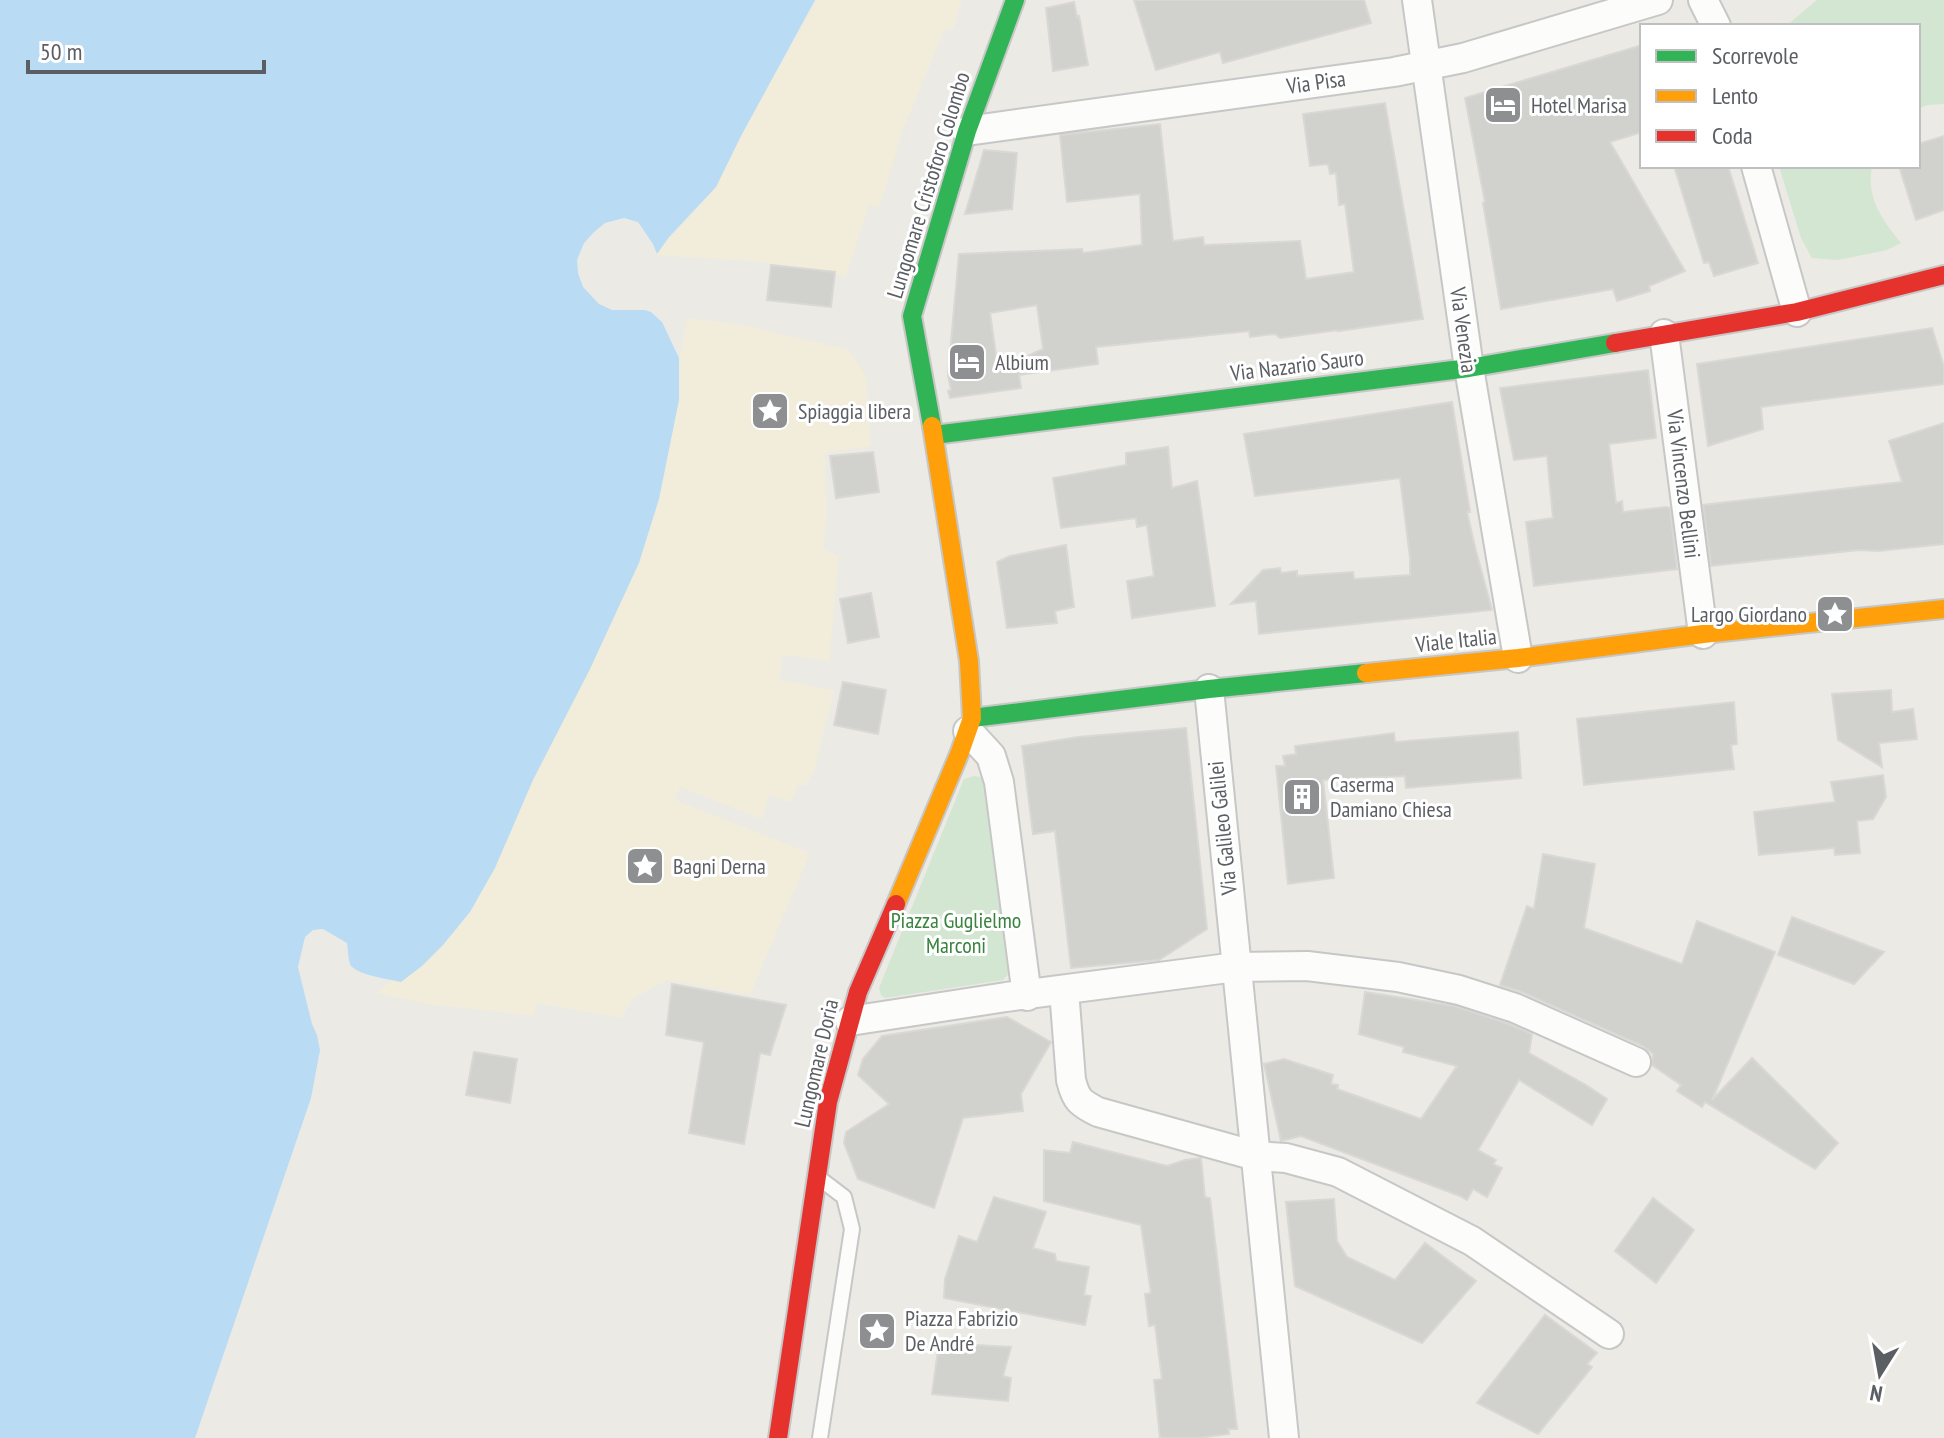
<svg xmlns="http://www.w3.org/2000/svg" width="1944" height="1438" font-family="'PT Sans Narrow',sans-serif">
<rect width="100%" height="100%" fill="#ebeae5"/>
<g fill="#d3e6d1">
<polygon points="1817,0 1944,0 1944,104 1927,105 1918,109 1918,26 1786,26"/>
<path d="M1779 166H1872C1866 198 1882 220 1901 243L1887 250 1838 260 1812 258 1801 238Z"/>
<polygon points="974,776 983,778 988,786 1010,972 1003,980 885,998 881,995 879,988 964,779"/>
</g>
<g fill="#f2eddb">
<polygon points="817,0 962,0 953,28 944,31 904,127 879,207 869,205 846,276 763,262 655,255 713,191 749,121"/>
<polygon points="687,318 743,325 849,350 866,376 871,446 825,453 827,519 823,549 839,556 829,661 783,655 779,680 834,690 815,769 805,786 798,785 791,802 769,795 762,819 680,787 675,800 810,853 750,995 667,980 632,999 621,1018 537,1003 534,1016 428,1004 377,993 403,971 658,478"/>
</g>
<path fill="#badbf4" d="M0 0H815L741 136 716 187 669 237 657 254 653 244 638 222 624 218 605 223 594 232 584 243 577 260 578 273 583 287 599 304 612 310H645L651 312 662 322 679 358V400L659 499 639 563 590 669 533 780 495 868 470 912 443 945 422 966 401 982C389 979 355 975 350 964 348 958 348 950 347 943L323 929 313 930 305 937 298 967 312 1024 317 1035 320 1050 311 1098 195 1438H0Z"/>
<g fill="#d1d1ce" stroke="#dad8d4" stroke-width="2" fill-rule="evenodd">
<polygon points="1134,0 1364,0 1371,23 1223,63 1220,52 1156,70"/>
<polygon points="1074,2 1077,17 1079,16 1088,65 1053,71 1046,8"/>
<polygon points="1642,45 1642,132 1610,142 1685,271 1649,286 1650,291 1617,301 1613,289 1501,309 1483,203 1485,202 1465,98"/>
<path d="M1385 103 1423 319 1338 331V330L1280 338 1275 334 1250 337 1249 331 1096 347 1098 364 1019 375 1021 388 950 398 948 391 951 390 948 375 959 254 1082 249 1083 253 1142 245 1140 194 1067 202 1060 135 1160 124 1173 241 1203 237 1204 245 1300 241 1306 279 1354 272 1345 204 1339 205 1336 173 1330 174 1328 164 1310 166 1303 114ZM1037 305 1043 349 998 369 990 313Z"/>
<polygon points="1944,136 1944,210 1916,220 1899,166 1918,166 1918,144"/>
<polygon points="984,150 1017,153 1012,209 965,214"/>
<polygon points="1674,166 1728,166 1758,263 1714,276 1709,262 1704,263"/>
<polygon points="771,265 835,272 831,307 767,300"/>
<polygon points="1932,328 1944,367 1944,384 1761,407 1763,429 1708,446 1697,364"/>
<polygon points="1648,370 1656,438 1609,444 1616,503 1622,501 1623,512 1666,507 1670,508 1677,569 1534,586 1526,522 1553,518 1547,456 1514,460 1500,388"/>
<polygon points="1452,402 1470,512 1467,512 1476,551 1492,610 1259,634 1256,601 1231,604 1263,570 1280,568 1281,573 1297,571 1297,576 1353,572 1354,579 1410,575 1410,558 1400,478 1255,496 1244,434"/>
<polygon points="1944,423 1944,544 1878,551 1859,550 1711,566 1703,505 1902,482 1889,441"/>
<polygon points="1168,447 1172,488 1197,481 1215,606 1132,618 1127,581 1154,576 1147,525 1137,527 1136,518 1061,528 1053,478 1126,465 1126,453"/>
<polygon points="873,452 879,492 836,498 830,456"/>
<polygon points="1066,545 1074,607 1055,611 1057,623 1007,628 997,562 1010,556"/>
<polygon points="871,593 879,637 848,643 840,599"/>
<polygon points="843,682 886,690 878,734 834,725"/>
<polygon points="1891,690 1892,712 1913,709 1917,739 1879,743 1882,767 1838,740 1832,694"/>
<polygon points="1734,702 1737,744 1731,745 1734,769 1584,785 1577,719"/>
<polygon points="1186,728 1207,929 1159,960 1071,968 1055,831 1033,834 1022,746 1078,737"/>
<polygon points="1518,732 1521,778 1406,788 1405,776 1323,780 1334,878 1288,884 1276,766 1285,766 1283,756 1296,754 1295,746 1394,733 1395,742"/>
<polygon points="1883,775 1886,797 1873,819 1857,821 1860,853 1835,855 1834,848 1759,855 1754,812 1835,802 1831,782"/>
<polygon points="1543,854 1595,864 1584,928 1682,964 1697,921 1775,952 1712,1100 1752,1058 1838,1143 1815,1169 1705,1102 1702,1107 1677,1091 1681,1085 1652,1065 1653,1054 1643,1046 1522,992 1500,985 1527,906 1534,909"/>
<polygon points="1792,917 1884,952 1854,984 1778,955"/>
<polygon points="672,984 786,1005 770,1055 760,1053 744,1144 689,1133 704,1042 666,1035"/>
<polygon points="1365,992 1455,1006 1509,1024 1532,1034 1529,1053 1586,1085 1607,1099 1592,1125 1519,1080 1478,1150 1496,1160 1493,1164 1502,1168 1487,1197 1473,1189 1467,1200 1460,1196 1301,1136 1281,1141 1264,1064 1284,1059 1333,1075 1331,1084 1338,1085 1337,1089 1421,1119 1457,1066 1403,1052 1404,1047 1359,1034"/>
<polygon points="1007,1017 1051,1042 1021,1094 1023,1111 963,1118 934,1208 858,1179 844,1143 846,1132 889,1104 858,1075 863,1059 882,1036"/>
<polygon points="474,1052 517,1059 510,1103 466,1095"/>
<polygon points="1073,1142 1167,1166 1185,1160 1201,1158 1205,1197 1210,1198 1237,1429 1228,1429 1229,1434 1198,1438 1160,1438 1154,1380 1162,1379 1155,1325 1149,1326 1145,1294 1151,1293 1141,1225 1044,1201 1044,1150 1070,1153"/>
<polygon points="994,1197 1046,1212 1033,1248 1055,1254 1056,1261 1089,1267 1084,1295 1091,1296 1085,1325 944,1298 945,1279 959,1236 977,1242"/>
<polygon points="1653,1198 1694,1230 1656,1283 1615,1251"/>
<polygon points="1334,1199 1337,1241 1347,1257 1395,1280 1425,1243 1476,1281 1422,1343 1295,1286 1286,1202"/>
<polygon points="1545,1315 1597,1353 1587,1364 1592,1367 1538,1434 1477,1403"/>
<polygon points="939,1343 1011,1347 1003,1376 1011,1378 1008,1401 932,1394"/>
</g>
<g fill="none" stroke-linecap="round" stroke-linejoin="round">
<defs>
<polyline id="lane" points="819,1178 844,1197 852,1229 820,1438"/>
<g id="street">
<polyline points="1417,0 1469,368 1518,658"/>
<polyline points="1703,0 1716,26"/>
<polyline points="967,131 1394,72 1463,58 1658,0"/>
<polyline points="1756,166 1797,312"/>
<polyline points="1664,334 1703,634"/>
<polyline points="1209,689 1284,1438"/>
<polyline points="968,731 991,756 999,782 1027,996"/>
<path d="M1064 990 1071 1080C1076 1100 1080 1103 1098 1112L1256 1156 1286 1158 1338 1172 1472 1241 1609 1334"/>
<polyline points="850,1021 1006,997 1236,967 1307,966 1398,977 1459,990 1515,1008 1636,1062"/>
</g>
<g id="fast">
<polyline points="932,426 912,316 967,131 1015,0"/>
<polyline points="934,435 1469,368 1615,343"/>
<polyline points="972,718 1209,689 1366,673"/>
</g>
<g id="slow">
<polyline points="1366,673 1518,658 1703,634 1944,609"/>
<polyline points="896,904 960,752 972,718 969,661 932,426"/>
</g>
<g id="jam">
<polyline points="1615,343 1797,312 1944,275"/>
<polyline points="778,1438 828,1102 858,992 896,904"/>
</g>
</defs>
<use href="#lane" stroke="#c7c7c7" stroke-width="18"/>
<use href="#street" stroke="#c7c7c7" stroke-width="32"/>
<use href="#fast" stroke="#c7c7c7" stroke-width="22"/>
<use href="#slow" stroke="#c7c7c7" stroke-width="22"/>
<use href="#jam" stroke="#c7c7c7" stroke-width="22"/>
<use href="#lane" stroke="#fcfcfb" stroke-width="14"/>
<use href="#street" stroke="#fcfcfb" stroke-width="28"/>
<use href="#fast" stroke="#30b455" stroke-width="18"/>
<use href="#slow" stroke="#ff9f0a" stroke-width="18"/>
<use href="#jam" stroke="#e5322d" stroke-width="18"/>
</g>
<defs>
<symbol id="hotel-square" viewBox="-11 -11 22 22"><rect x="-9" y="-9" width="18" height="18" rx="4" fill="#8d8f90" stroke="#fff"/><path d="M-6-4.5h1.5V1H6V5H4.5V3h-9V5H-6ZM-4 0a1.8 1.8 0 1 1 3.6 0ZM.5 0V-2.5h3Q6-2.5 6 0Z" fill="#fff"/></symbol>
<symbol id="sight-square" viewBox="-11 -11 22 22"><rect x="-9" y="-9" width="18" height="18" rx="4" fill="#8d8f90" stroke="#fff"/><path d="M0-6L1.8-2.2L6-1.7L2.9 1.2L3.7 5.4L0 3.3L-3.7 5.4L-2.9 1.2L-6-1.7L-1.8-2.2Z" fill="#fff"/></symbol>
<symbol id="building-square" viewBox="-11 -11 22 22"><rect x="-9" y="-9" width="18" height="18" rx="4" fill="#8d8f90" stroke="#fff"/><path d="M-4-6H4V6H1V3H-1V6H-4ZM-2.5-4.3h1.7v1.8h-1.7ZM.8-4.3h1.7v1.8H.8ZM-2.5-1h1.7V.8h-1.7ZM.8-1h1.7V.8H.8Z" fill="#fff"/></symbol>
</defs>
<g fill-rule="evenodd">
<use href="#hotel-square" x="1481" y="83" width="44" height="44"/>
<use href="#hotel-square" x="945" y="340" width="44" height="44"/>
<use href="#sight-square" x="748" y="389" width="44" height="44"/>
<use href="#sight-square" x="1813" y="592" width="44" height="44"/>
<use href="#building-square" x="1280" y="775" width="44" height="44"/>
<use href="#sight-square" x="623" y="844" width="44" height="44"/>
<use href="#sight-square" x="855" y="1309" width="44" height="44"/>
</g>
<g text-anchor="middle" stroke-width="6" stroke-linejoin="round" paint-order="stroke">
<g font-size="22" fill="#5b5e63" stroke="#fff">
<text transform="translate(1316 82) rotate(-8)" y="8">Via Pisa</text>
<text transform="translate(928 185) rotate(-73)" y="8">Lungomare Cristoforo Colombo</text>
<text transform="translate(1464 330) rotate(82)" y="8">Via Venezia</text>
<text transform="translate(1297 365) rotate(-7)" y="8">Via Nazario Sauro</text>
<text transform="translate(1684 484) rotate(83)" y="8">Via Vincenzo Bellini</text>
<text transform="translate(1456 640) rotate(-6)" y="8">Viale Italia</text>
<text transform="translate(1222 828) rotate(-96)" y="8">Via Galileo Galilei</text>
<text transform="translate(816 1063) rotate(-77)" y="8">Lungomare Doria</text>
</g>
<g font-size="22" fill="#5b5e63" stroke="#fff" text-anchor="start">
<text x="1531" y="113">Hotel Marisa</text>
<text x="995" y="370">Albium</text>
<text x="798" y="419">Spiaggia libera</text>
<text x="1807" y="622" text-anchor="end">Largo Giordano</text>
<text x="1330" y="792">Caserma<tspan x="1330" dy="25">Damiano Chiesa</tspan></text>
<text x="673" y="874">Bagni Derna</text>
<text x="905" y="1326">Piazza Fabrizio<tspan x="905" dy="25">De André</tspan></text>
</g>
<g font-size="22" fill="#39833e" stroke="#fff">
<text x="956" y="928">Piazza Guglielmo<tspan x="956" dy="25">Marconi</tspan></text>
</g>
</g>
<rect x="1640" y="24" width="280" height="144" fill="#ffffff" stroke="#bdbfc1" stroke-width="2"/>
<rect x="1656" y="50" width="40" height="12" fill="#30b455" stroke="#bdbfc1" stroke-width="2"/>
<text x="1712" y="64" font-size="24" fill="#5b5e63">Scorrevole</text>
<rect x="1656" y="90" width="40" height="12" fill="#ff9f0a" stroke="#bdbfc1" stroke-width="2"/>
<text x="1712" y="104" font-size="24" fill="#5b5e63">Lento</text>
<rect x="1656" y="130" width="40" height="12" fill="#e5322d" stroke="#bdbfc1" stroke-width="2"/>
<text x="1712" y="144" font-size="24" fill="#5b5e63">Coda</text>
<g transform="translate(1880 1374) rotate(191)" stroke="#ffffff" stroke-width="6" paint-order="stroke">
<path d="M0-6L14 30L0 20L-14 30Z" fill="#5b5e63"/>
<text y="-12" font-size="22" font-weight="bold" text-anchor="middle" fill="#5b5e63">N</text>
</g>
<path d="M28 60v12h236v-12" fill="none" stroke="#5b5e63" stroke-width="4"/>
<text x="40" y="60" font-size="24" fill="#5b5e63" stroke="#ffffff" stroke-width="6" paint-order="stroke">50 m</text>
</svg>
